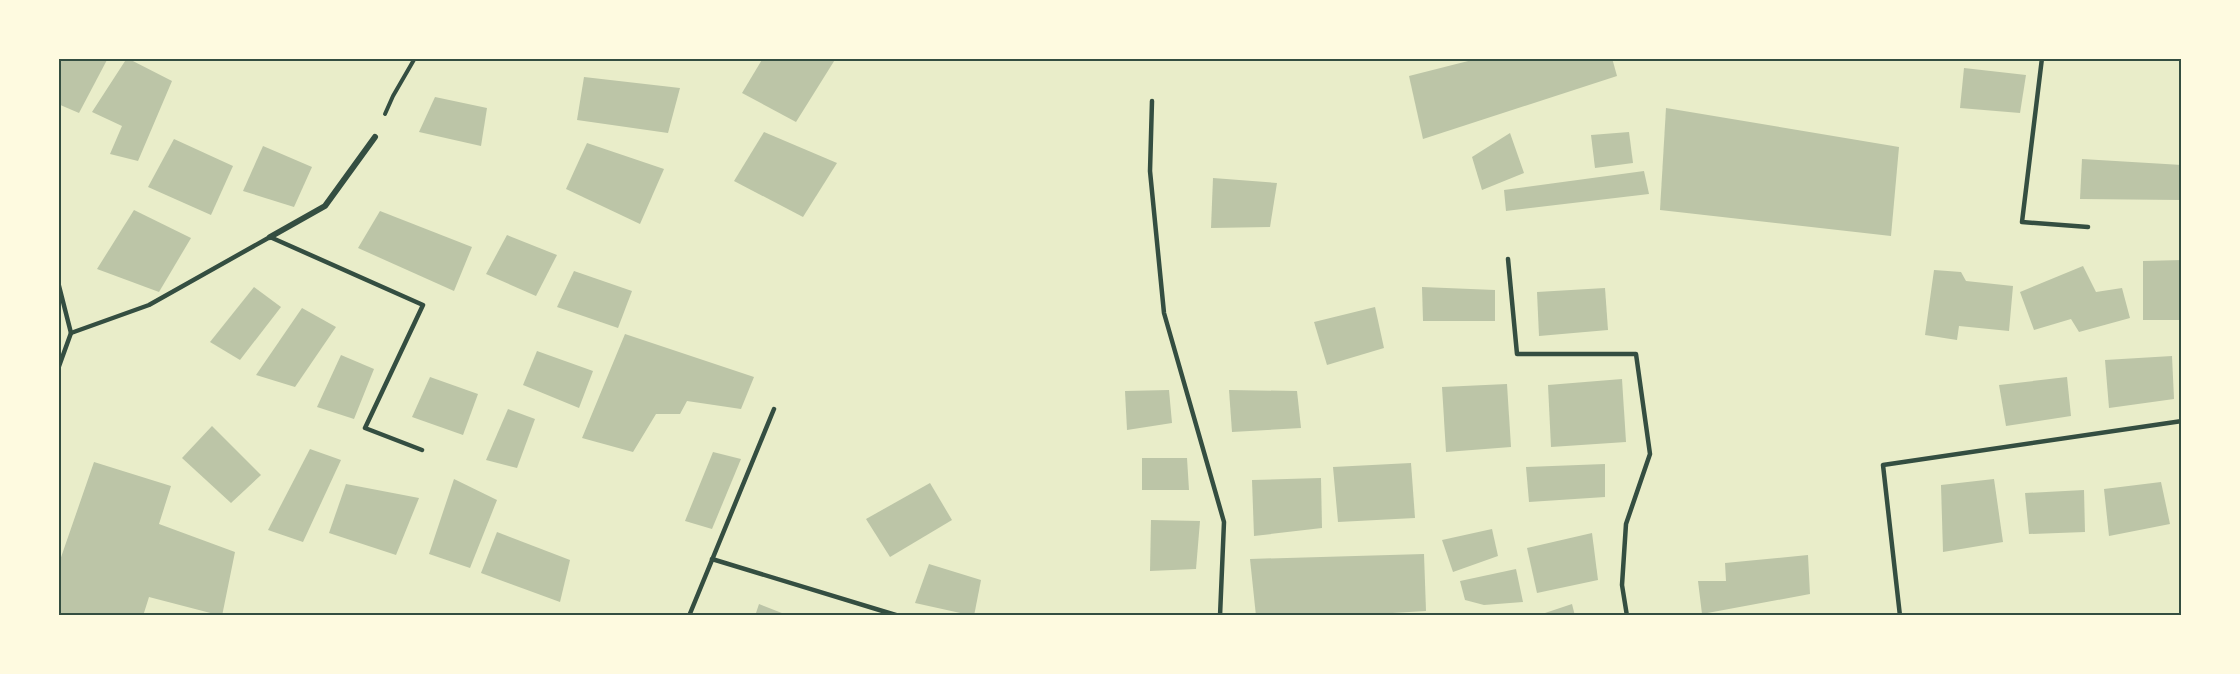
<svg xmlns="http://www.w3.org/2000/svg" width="2240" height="674" font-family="'Titillium Web',sans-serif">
<rect width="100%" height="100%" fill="#e9edc9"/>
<g fill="#bcc5a7">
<polygon points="58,58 108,58 79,113 58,104"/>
<polygon points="127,58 172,81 138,161 110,154 122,126 92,112"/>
<polygon points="763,58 836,58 796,122 742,93"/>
<polygon points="1480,58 1612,58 1617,76 1423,139 1409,76"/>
<polygon points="1964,68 2026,75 2020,113 1960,108"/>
<polygon points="584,77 680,88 668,133 577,120"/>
<polygon points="435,97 487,108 481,146 419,132"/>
<polygon points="1666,108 1899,147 1891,236 1660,210"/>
<polygon points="764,132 837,163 803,217 734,181"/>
<polygon points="1629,132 1633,163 1595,168 1591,135"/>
<polygon points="1510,133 1524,173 1482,190 1472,157"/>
<polygon points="174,139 233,166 211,215 148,187"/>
<polygon points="587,143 664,169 640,224 566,189"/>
<polygon points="263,146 312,167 294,207 243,191"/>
<polygon points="2082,159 2182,165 2181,200 2080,199"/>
<polygon points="1644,171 1649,194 1506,211 1504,190"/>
<polygon points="1213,178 1277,183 1270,227 1211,228"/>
<polygon points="134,210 191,238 159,292 97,269"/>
<polygon points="380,211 472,247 454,291 358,248"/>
<polygon points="507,235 557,255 536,296 486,274"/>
<polygon points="2182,260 2182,320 2143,320 2143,261"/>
<polygon points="2083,266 2096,292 2122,288 2130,318 2079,332 2071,319 2034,330 2020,292"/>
<polygon points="1934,270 1961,272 1966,281 2013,286 2009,331 1959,326 1957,340 1925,335"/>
<polygon points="574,271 632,291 618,328 557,307"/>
<polygon points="254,287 281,307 240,360 210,342"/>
<polygon points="1422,287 1495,290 1495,321 1423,321"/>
<polygon points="1605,288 1608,330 1539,336 1537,292"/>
<polygon points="1375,307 1384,348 1327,365 1314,322"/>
<polygon points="302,308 336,327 295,387 256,375"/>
<polygon points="625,334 754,377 741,409 687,401 680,414 656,414 633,452 582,438"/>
<polygon points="537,351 593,371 579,408 523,385"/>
<polygon points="341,355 374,369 354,419 317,407"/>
<polygon points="2172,356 2174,399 2109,408 2105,360"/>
<polygon points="430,377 478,394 463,435 412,417"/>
<polygon points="2067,377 2071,416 2006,426 1999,385"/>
<polygon points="1622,379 1626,442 1551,447 1548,385"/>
<polygon points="1507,384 1511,447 1446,452 1442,387"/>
<polygon points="1169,390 1172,423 1127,430 1125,391"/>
<polygon points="1229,390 1297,391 1301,428 1232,432"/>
<polygon points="508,409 535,419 517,468 486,460"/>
<polygon points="212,426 261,475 231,503 182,458"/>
<polygon points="310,449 341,460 303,542 268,530"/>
<polygon points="713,452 741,459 712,529 685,521"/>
<polygon points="1142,458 1187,458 1189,490 1142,490"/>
<polygon points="94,462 171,486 159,524 235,552 222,616 149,597 143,616 58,616 58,566"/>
<polygon points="1411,463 1415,518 1338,522 1333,467"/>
<polygon points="1605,464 1605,497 1529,502 1526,467"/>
<polygon points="1321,478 1322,528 1254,536 1252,480"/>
<polygon points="454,479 497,500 470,568 429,554"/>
<polygon points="1994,479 2003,542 1943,552 1941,485"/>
<polygon points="2161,482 2170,524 2109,536 2104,489"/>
<polygon points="930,483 952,520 890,557 866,519"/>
<polygon points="346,484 419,498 396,555 329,533"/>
<polygon points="2084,490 2085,532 2029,534 2025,493"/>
<polygon points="1151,520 1200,521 1196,569 1150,571"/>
<polygon points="1492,529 1498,556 1453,572 1442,540"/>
<polygon points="497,532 570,560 560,602 481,573"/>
<polygon points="1592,533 1598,580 1537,593 1527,548"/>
<polygon points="1424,554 1426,611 1342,616 1256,616 1250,559"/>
<polygon points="1808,555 1810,594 1702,614 1698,581 1726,581 1725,563"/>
<polygon points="929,564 981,580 974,616 915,603"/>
<polygon points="1516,569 1523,602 1484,605 1465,600 1460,581"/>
<polygon points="759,604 787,615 787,616 755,616"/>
<polygon points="1572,604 1575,616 1539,616 1539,615"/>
</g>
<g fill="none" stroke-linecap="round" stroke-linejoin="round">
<polyline stroke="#344e41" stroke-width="4" points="385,114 393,96 415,58"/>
<g stroke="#344e41" stroke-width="4.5">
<polyline points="2042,58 2022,222 2088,227"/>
<polyline points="1152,101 1150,171 1164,313 1224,522 1220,616"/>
<polyline points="1508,259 1517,354 1636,354 1650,454 1626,524 1622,585 1627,616"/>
<polyline points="58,282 71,333 58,369"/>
<polyline points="71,333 149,305 270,237 423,305 365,428 422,450"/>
<polyline points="712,559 899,616"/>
<polyline points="689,616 774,409"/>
<polyline points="1900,616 1883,465 2182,421"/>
</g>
<polyline stroke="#344e41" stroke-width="6" points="270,237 325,206 375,137"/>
</g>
<rect width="2240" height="674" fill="none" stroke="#fefae0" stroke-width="120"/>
<rect x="60" y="60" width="2120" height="554" fill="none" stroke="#344e41" stroke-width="2"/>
</svg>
